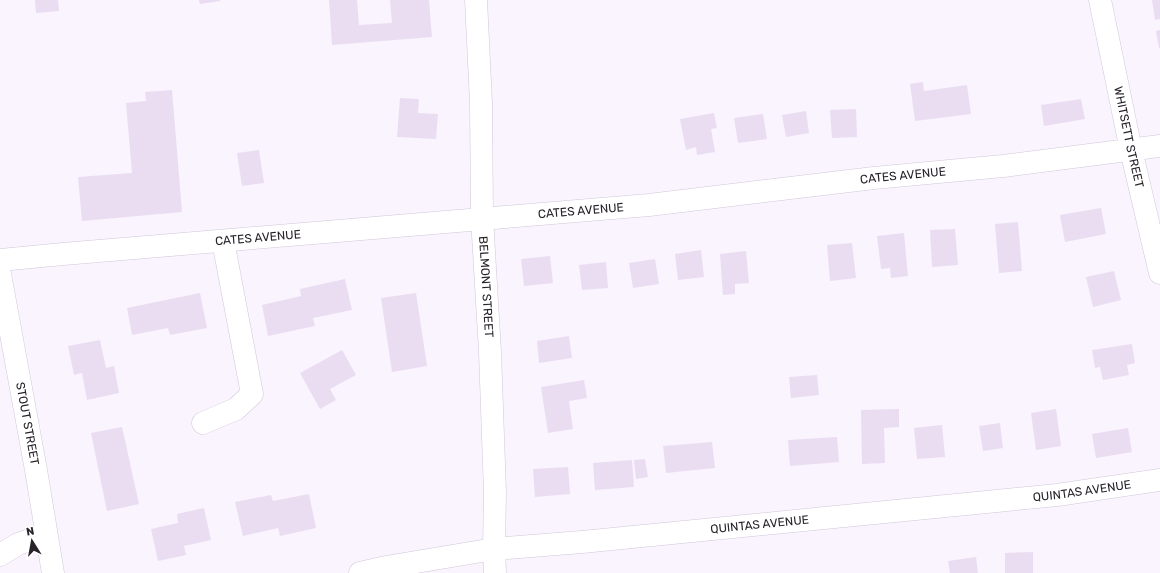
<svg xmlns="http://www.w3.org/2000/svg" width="1160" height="573" font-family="Rubik,sans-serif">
<rect width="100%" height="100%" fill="#f9f4fd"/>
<g fill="#eaddf2">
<polygon points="35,0 58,0 59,11 36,13"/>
<polygon points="199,0 220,0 220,1 200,4"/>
<polygon points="329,0 357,0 359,25 392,23 390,0 429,0 432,37 332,45"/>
<polygon points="1152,0 1160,0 1160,19 1155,20"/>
<polygon points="1160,30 1160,48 1159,48 1156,31"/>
<polygon points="923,82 924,91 967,85 971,114 915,121 910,84"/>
<polygon points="172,90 182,212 82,221 78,177 132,173 126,103 146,101 145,92"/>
<polygon points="400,98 419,99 418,113 438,114 436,139 397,137"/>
<polygon points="1081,99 1085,119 1044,126 1041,105"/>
<polygon points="856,109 857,137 832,138 830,110"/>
<polygon points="806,111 809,133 786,137 782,115"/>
<polygon points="714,113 717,128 711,129 715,152 697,155 696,147 686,150 680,119"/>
<polygon points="763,114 767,139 738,143 734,118"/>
<polygon points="259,150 264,183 242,186 237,153"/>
<polygon points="1101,208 1106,234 1065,242 1060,215"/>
<polygon points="1018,222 1022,271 999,273 995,224"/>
<polygon points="955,229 958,265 932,267 930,230"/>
<polygon points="904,233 908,276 891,278 890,268 881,269 877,236"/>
<polygon points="852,243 856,278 830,281 827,245"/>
<polygon points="701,250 704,277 678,280 675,254"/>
<polygon points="746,251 749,283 735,284 735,294 723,295 720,254"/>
<polygon points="550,256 553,283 524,286 521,259"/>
<polygon points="655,259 659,284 633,288 629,263"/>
<polygon points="606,262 608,288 582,290 579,265"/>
<polygon points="1114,271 1121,300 1093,307 1086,277"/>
<polygon points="345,279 352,310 313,318 315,326 268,336 262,305 301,296 300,289"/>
<polygon points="200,293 207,328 170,335 168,328 132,335 127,308"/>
<polygon points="416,293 427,366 392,372 381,298"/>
<polygon points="569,336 572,358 539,363 537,341"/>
<polygon points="100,340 106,368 114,366 119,393 87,400 82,373 74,375 68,346"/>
<polygon points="1132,344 1135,363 1127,365 1129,375 1103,380 1100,367 1095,368 1092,350"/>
<polygon points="342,350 356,375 330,389 336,400 320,409 300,373"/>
<polygon points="817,375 819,395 791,398 789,377"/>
<polygon points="584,380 587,398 569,401 573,429 548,433 541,387"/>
<polygon points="899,409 899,427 884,428 885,463 862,464 861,410"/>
<polygon points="1056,409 1061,446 1036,450 1031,413"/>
<polygon points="1000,423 1003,448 983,451 979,426"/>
<polygon points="942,425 945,457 917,459 914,428"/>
<polygon points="122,427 139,504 107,511 91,433"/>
<polygon points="1128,428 1132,452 1096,458 1092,434"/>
<polygon points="837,437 839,462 790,466 788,440"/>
<polygon points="712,442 715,468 666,473 663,446"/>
<polygon points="645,459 648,477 636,479 634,460"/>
<polygon points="632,460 634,487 595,490 593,463"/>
<polygon points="568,467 570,494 535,497 533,469"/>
<polygon points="309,494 316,528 280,536 278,528 243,536 235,502 271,495 273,501"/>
<polygon points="204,508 211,540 184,546 186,555 158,561 151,529 178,523 177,514"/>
<polygon points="1033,552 1033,573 1005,573 1005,553"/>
<polygon points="976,557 978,573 950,573 948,561"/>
</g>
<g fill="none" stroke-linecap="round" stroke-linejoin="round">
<defs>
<g id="minor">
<path id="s1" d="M476 0 481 103 482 218 490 352 495 493 494 549 495 573"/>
<path id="s2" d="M1100 0 1131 150 1160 273"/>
<path id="s3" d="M0 260 63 254 649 205 874 178 1003 166 1160 146"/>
<path id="s4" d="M0 274 36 470 53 573"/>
<polyline points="203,423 236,409 252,394 223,241"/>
<polyline points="0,555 18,544 46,534"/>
<path id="s5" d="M360 573 386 567 494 549 582 542 1057 495 1160 480"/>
</g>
</defs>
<use href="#minor" stroke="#d3c6db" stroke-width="23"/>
<use href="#minor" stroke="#fff" stroke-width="22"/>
</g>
<g text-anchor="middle" stroke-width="3" stroke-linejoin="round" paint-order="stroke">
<g font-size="12" fill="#28232b" stroke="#fff">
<text dy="4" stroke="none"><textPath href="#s2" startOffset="140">WHITSETT STREET</textPath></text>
<text dy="4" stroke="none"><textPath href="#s3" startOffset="907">CATES AVENUE</textPath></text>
<text dy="4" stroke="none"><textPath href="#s3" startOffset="583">CATES AVENUE</textPath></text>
<text dy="4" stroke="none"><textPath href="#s3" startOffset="259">CATES AVENUE</textPath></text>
<text dy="4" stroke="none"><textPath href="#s1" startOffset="287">BELMONT STREET</textPath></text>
<text dy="4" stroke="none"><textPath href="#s4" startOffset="152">STOUT STREET</textPath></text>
<text dy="4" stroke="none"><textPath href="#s5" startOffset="727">QUINTAS AVENUE</textPath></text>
<text dy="4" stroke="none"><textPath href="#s5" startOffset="403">QUINTAS AVENUE</textPath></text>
</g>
</g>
<g transform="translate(32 541) rotate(349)" stroke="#ffffff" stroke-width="3" paint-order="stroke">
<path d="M0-3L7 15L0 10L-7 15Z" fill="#28232b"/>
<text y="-6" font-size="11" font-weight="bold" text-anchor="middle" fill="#28232b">N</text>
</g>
</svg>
